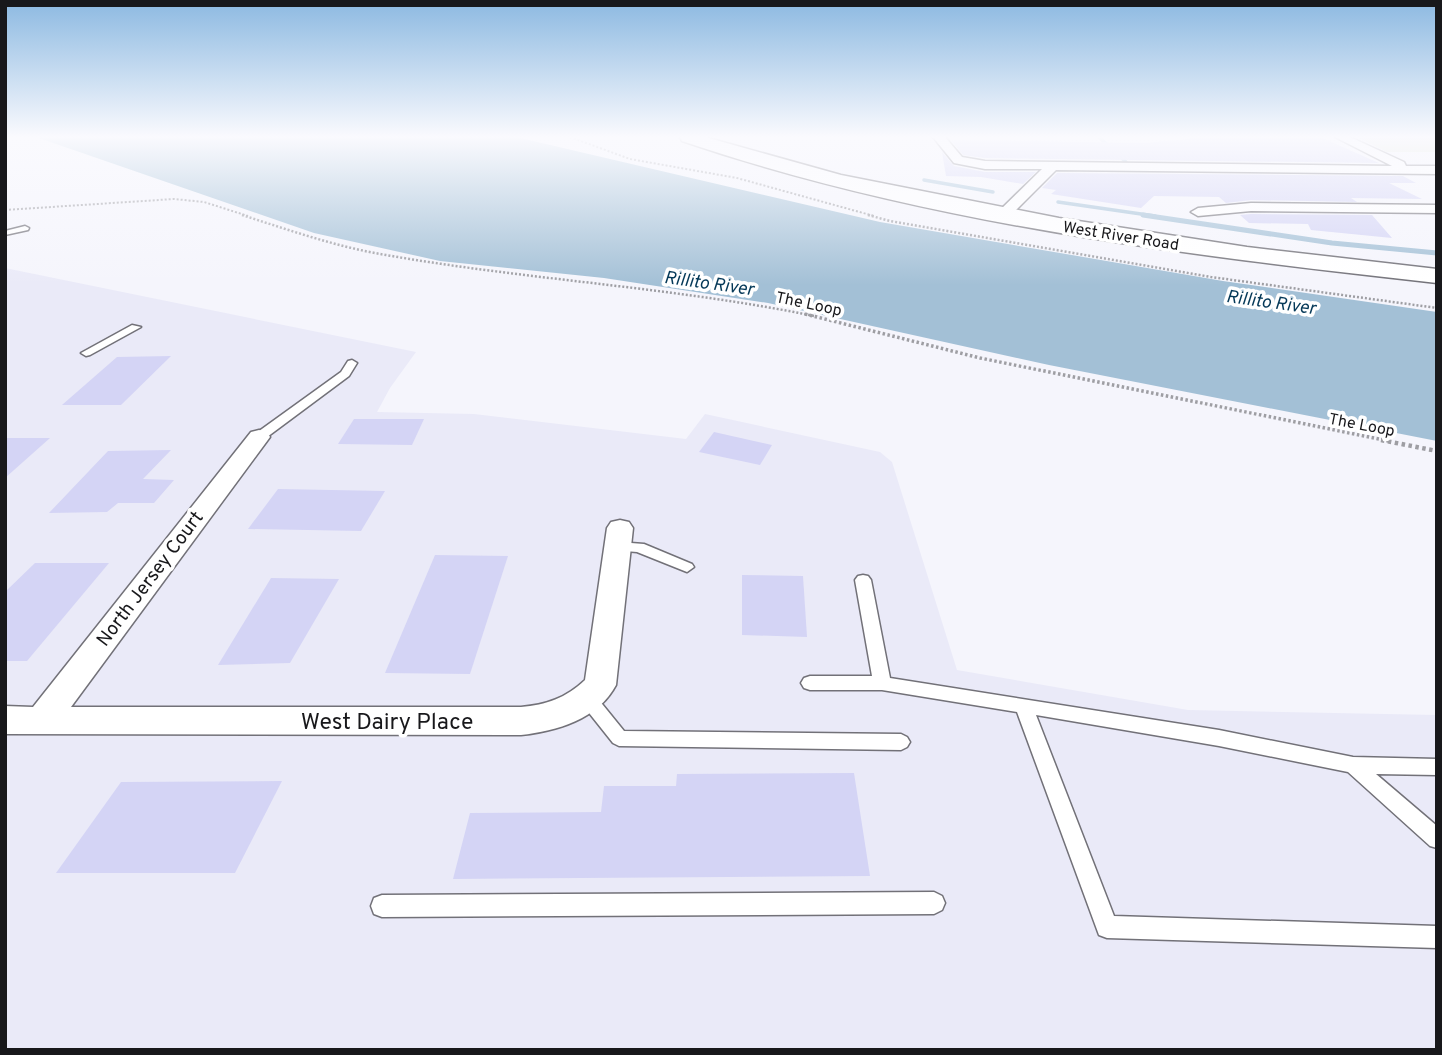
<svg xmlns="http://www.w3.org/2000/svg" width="1442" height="1055" font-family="Overpass,sans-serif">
<rect width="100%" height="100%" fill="#f5f5fc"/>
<polygon fill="#eaeaf8" points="5,268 416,352 390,388 377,412 474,414 686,439 705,414 880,452 892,462 957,670 1188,710 1437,715 1437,1050 5,1050"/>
<polygon fill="#dce2cb" points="1357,137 1437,137 1437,152 1387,152"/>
<polygon fill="#a3c0d6" points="36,137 516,137 880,222 1223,281 1437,312 1437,441 1049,365 768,303 604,278 440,261 314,233"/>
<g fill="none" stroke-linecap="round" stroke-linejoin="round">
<g stroke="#a3c0d6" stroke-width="3.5">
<polyline points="1100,138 1126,162"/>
<polyline points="924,180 993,192"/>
<polyline points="1058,202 1155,216"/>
</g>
<polyline stroke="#a3c0d6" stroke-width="5" points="1143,215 1332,243 1437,253"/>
</g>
<g fill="#d4d4f5">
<polygon points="1208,137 1320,137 1379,163 985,158 963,155 951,140 1146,143"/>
<polygon points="942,152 954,166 985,172 1036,172 1023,184 981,177 946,176"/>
<polygon points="1057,173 1403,176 1416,183 1389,183 1422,199 1351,198 1357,202 1251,200 1226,203 1219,197 1154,196 1141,208 1051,194 1056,190 1042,188"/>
<polygon points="1251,214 1372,215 1392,238 1311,230 1308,224 1249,223 1240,215"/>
<polygon points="171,356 121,405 62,405 117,357"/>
<polygon points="354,419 424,419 412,445 338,444"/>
<polygon points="714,432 772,445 760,465 699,452"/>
<polygon points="5,438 50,438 5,478"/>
<polygon points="171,450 143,479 174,480 154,503 118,503 107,512 49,513 108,451"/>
<polygon points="278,489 385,491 361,531 248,529"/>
<polygon points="435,555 508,556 470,674 385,673"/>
<polygon points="35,563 109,563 27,661 5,661 5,592"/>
<polygon points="742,575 803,576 807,637 742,635"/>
<polygon points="271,578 339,579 290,663 218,665"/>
<polygon points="854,773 870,876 453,879 470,813 601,812 604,786 676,786 677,774"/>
<polygon points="282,781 235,873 56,873 121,782"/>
</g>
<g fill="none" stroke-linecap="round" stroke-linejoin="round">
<defs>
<g id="lane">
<polygon points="25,226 29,228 28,230 5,235 5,231"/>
<polygon points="132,325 141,327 90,355 86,356 81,353"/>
<polygon points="352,360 357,363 349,376 263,440 255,440 253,437 255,434 341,372 348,361"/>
<polygon points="618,542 644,544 692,564 694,567 687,572 637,552 613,550 611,547"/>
<polygon points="863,575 868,576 871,580 890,678 1219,730 1353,757 1437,759 1437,775 1376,774 1437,826 1437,848 1430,846 1348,772 1219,746 1036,715 1114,916 1437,926 1437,948 1107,938 1099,935 1017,712 882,690 810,690 804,688 801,683 804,678 810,676 872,676 855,580 858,576"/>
<polygon points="588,692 594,694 624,731 901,734 907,737 910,742 907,747 901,750 619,746 613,743 582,704 579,699 582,694"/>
<polygon points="934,892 942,896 945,903 942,910 934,914 382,917 374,914 371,906 374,898 382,895"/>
</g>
<g id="street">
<polygon points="933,137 945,137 962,157 985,161 1392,166 1335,137 1350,137 1404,162 1406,166 1437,166 1437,174 1056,170 1008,218 998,218 998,212 1042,169 985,169 954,163"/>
<polygon points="1251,203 1437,205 1437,213 1251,211 1198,216 1191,212 1198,208"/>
<path d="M259 430 267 432 270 437 71 707H521C546 705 566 698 585 680L607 528 611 522 620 520 629 522 633 528 616 685C598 719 557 731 521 735L5 734V706L33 707 251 432Z"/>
</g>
<path id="primary" d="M680 137H705L841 175 1059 218 1247 247 1437 269V283C1184 255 924 223 682 141Z"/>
</defs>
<use href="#lane" stroke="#727178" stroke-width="3"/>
<use href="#street" stroke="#727178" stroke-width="3"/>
<use href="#primary" stroke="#727178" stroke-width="3"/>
<g stroke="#9e9ea3" stroke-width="2" stroke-dasharray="2 2" stroke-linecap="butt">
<polyline points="570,137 630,159 737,178 874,216"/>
<polyline points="5,210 174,199 204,202 248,216"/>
</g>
<g stroke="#9e9ea3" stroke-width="2.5" stroke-dasharray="2 2" stroke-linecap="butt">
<path d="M242 215C289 230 337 247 386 255 528 280 673 287 814 316"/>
<polyline points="868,215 890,221 1211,277 1437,308"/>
</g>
<polyline stroke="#9e9ea3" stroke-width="3.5" stroke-dasharray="2.5 2.5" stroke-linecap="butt" points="805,314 980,358 1389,441"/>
<polyline stroke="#9e9ea3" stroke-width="4.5" stroke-dasharray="3.5 3.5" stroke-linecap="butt" points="1381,440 1437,451"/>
<use href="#lane" fill="#fff" fill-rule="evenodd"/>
<use href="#street" fill="#fff" fill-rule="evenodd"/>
<use href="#primary" fill="#fff" fill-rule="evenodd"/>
</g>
<linearGradient id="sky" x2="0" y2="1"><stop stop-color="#8cb9e1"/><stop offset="0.48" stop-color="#fafafe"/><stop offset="1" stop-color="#fafafe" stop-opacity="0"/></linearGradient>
<rect width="1442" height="285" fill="url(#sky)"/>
<g text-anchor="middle" stroke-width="7" stroke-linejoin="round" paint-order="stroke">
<g font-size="16" fill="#18181b" stroke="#fff">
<text transform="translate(1121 235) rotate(9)" y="6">West River Road</text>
<text transform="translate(809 303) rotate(12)" y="6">The Loop</text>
<text transform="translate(1362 424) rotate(11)" y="6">The Loop</text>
</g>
<g font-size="18" font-style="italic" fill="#053958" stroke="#fff">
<text transform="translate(709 283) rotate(8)" y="6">Rillito River</text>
<text transform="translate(1271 302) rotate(8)" y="6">Rillito River</text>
</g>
<g font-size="19" fill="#18181b" stroke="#fff">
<text transform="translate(149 578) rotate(-53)" y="7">North Jersey Court</text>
</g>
<g font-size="23" fill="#18181b" stroke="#fff">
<text x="387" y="729">West Dairy Place</text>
</g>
</g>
<rect width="1442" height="1055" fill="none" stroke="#18181b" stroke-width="14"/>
</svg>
